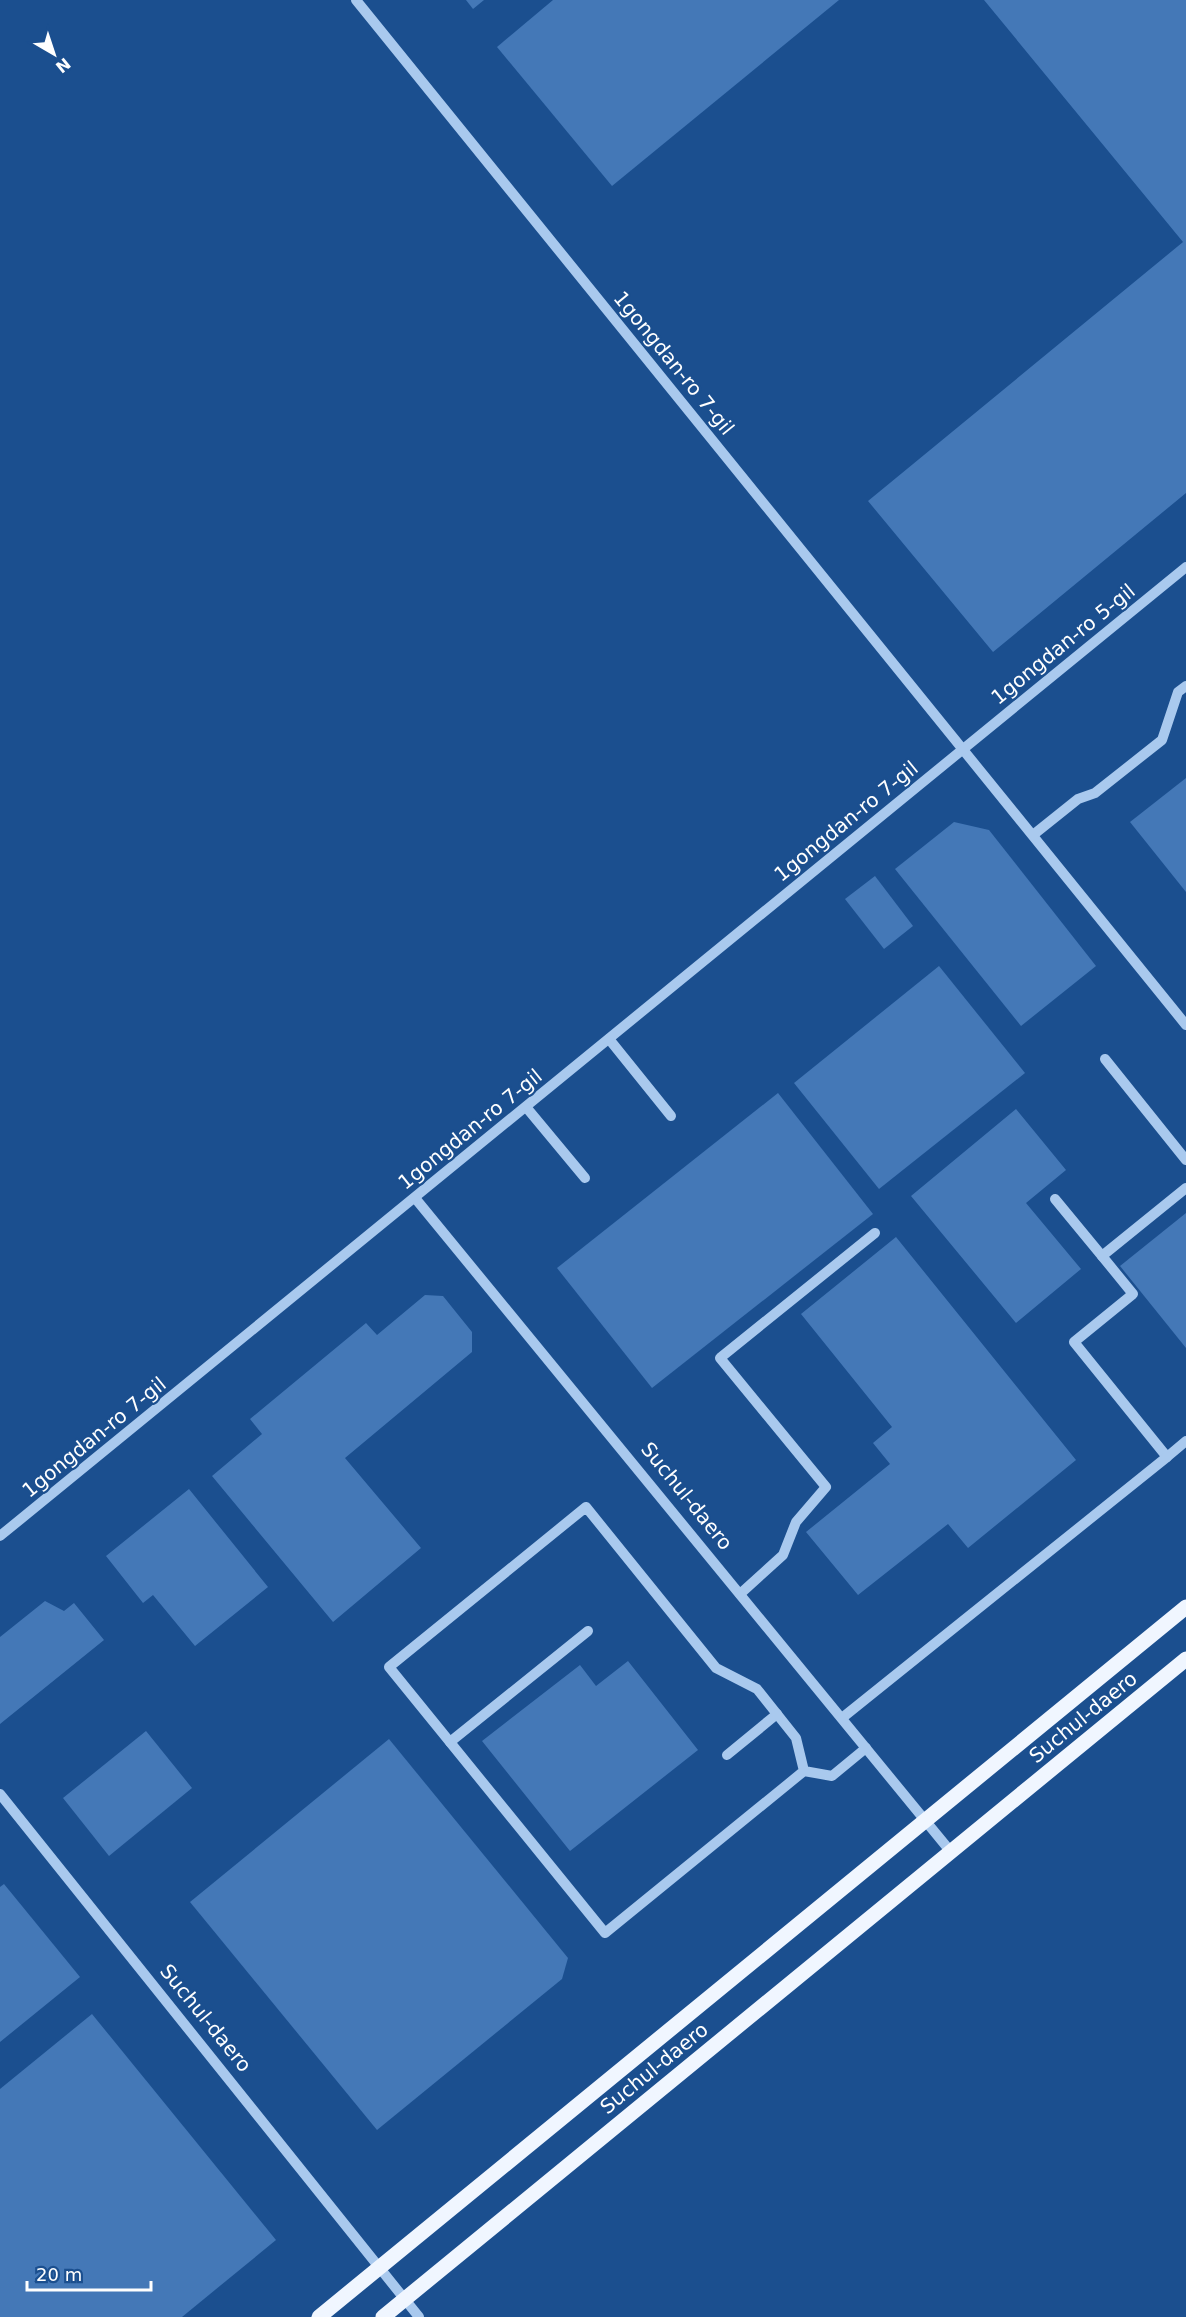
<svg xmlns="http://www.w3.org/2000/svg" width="1186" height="2317" font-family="'DejaVu Sans',sans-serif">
<rect width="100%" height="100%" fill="#1b4f8f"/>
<g fill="#4478b7">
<polygon points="466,0 484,0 473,9"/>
<polygon points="553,0 839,0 612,186 497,47"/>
<polygon points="984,0 1186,0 1186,493 993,652 868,501 1183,242"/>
<polygon points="1186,778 1186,892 1130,822"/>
<polygon points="954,822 989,830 1096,966 1021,1026 895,869"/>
<polygon points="875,876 913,926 884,949 845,899"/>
<polygon points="939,966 1025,1073 879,1189 794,1083"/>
<polygon points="778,1093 873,1214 652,1388 557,1268"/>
<polygon points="1016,1109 1066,1170 1026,1203 1081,1269 1016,1323 911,1196"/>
<polygon points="1186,1213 1186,1348 1120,1266"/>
<polygon points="896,1237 1076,1460 968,1548 948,1524 858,1595 806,1532 890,1464 873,1443 892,1427 801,1314"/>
<polygon points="425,1295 443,1296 472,1332 472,1352 345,1458 421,1548 333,1622 212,1476 262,1434 250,1419 366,1323 377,1335"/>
<polygon points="189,1489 268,1587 195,1646 153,1595 143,1603 106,1556"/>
<polygon points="45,1601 64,1611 74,1603 104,1640 0,1724 0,1637"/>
<polygon points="628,1661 698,1750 570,1851 482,1741 580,1665 596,1686"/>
<polygon points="146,1731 192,1788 109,1856 63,1798"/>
<polygon points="389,1739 568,1958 562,1979 377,2130 190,1902"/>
<polygon points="4,1884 80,1977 0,2042 0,1887"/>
<polygon points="92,2014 276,2240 182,2317 0,2317 0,2089"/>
</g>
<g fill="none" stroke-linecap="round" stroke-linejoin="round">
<g stroke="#a9c9ee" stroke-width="10">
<polyline points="356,0 1186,1025"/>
<polyline points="1033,835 1078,799 1095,793 1162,740 1178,692 1186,686"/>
<polyline points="609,1039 671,1116"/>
<polyline points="1105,1059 1186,1160"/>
<polyline points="526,1107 585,1178"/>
<polyline points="1186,1188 1102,1256 1133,1294 1074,1342 1167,1457 1186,1441"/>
<polyline points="415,1198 951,1852"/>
<polyline points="1055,1199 1102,1256"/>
<polyline points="0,1536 1186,567"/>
<polyline points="740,1594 783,1555 796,1522 826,1487 720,1358 875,1233"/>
<polyline points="842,1718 1167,1457"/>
<polyline points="450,1742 588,1631"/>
<polyline points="727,1755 777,1714"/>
<polyline points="804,1771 796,1738 757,1689 716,1668 586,1507 389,1667 605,1933 804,1771 832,1776 866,1748"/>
<polyline points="0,1794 419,2317"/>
</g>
<g stroke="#f0f6ff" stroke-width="15">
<polyline points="319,2317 1186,1607"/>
<polyline points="383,2317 1186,1659"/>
</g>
</g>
<g text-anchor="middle" stroke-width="4.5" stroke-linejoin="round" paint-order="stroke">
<g font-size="20" fill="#fff" stroke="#1b4f8f">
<text transform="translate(674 363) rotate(51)" y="7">1gongdan-ro 7-gil</text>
<text transform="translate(1063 644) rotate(-39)" y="7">1gongdan-ro 5-gil</text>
<text transform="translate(846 821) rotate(-39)" y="7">1gongdan-ro 7-gil</text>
<text transform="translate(470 1129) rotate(-39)" y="7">1gongdan-ro 7-gil</text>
<text transform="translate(94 1437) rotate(-39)" y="7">1gongdan-ro 7-gil</text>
<text transform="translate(687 1496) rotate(51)" y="7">Suchul-daero</text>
<text transform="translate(1083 1717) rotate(-39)" y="7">Suchul-daero</text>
<text transform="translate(206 2018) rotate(51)" y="7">Suchul-daero</text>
<text transform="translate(654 2068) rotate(-39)" y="7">Suchul-daero</text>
</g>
</g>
<g transform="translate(54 54) rotate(141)" stroke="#1b4f8f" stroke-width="4.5" paint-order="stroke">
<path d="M0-4.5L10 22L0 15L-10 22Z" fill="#ffffff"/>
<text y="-9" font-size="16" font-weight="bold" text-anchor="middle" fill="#ffffff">N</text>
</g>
<path d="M27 2281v9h124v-9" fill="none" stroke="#ffffff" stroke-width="3"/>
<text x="36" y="2281" font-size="18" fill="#ffffff" stroke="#1b4f8f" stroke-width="4.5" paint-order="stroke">20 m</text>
</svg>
